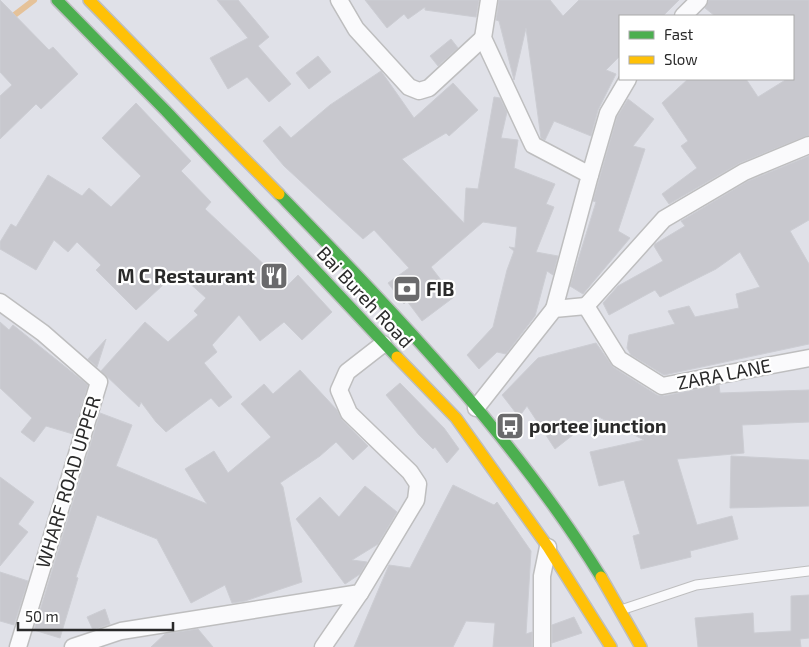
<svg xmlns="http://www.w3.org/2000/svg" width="809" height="647" font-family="'Exo 2',sans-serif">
<rect width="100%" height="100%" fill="#e0e1e8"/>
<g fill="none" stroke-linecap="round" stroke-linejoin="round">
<polyline stroke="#e5c299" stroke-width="6" points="0,26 34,0"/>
</g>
<g fill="#c8c8ce" stroke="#cccdd3">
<polygon points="0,0 49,50 53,47 78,74 41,109 36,104 0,139 0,96 12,85 0,72"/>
<polygon points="217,0 238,0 269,37 258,46 291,84 269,102 247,77 228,89 210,58 248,38"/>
<polygon points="365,0 479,0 476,17 425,10 425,7 408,19 404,14 387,28"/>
<polygon points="499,0 550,0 563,16 579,0 679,0 663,16 620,16 620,56 606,70 616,74 598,110 591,136 554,121 545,140 541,138 526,28 514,80 499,21 496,20"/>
<polygon points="709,0 809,0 809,135 740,163 669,204 662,194 697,168 681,146 688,141 662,103 688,79 746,79 758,97 787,79 793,79 793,16 715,16 705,8"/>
<polygon points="451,39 458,48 438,66 430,56"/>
<polygon points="318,56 331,72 309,89 296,73"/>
<polygon points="381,71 414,118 453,83 478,110 449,136 446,133 402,159 464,223 466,188 478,189 494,97 500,98 507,112 501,138 518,140 514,168 555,184 546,204 554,207 536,252 558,256 553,275 547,271 535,316 506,354 497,352 479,369 467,355 493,327 507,270 514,251 509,247 515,248 517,227 483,222 431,267 454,297 422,321 407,301 404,304 388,283 409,268 374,230 363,239 284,166 263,141 280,126 291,138 330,105"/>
<polygon points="628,99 654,119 633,146 645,149 618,231 630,238 583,294 570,286 596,202 593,201 617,117"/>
<polygon points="136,103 191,161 181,171 211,202 205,209 287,286 298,275 332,312 302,340 284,322 260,341 239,315 212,345 217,352 204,363 232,397 219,407 211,398 166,432 156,422 141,402 139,407 101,371 145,322 168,342 198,315 194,311 206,298 177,272 136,310 96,270 101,265 77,242 68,252 54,240 36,270 0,249 0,242 11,224 16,227 48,175 82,196 89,188 111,207 141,176 102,138"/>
<polygon points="809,156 809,220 790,231 809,264 809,344 664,375 631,355 627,348 629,335 675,324 668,311 689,306 695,317 739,308 736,294 760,287 740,252 716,269 660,297 655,290 609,315 603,303 618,286 663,261 654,246 655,244 685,226 681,221 748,181"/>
<polygon points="0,322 9,330 13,325 88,385 73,434 46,426 34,442 21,432 32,418 0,388"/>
<polygon points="106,339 97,367 88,359"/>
<polygon points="596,343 613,367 657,395 664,396 719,385 720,393 809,390 809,422 742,425 744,453 677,459 697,525 732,516 738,539 690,551 691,557 641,569 633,536 640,534 624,480 599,486 590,452 644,440 597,416 555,449 527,406 519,417 502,395 538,358"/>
<polygon points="300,370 337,410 342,420 368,446 353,460 336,442 320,456 280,483 283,487 302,582 245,601 232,603 225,585 191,603 157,539 97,515 76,577 78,578 60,638 34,630 100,413 132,425 116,466 207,504 185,469 214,451 228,473 271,437 241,404 264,384 273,394"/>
<polygon points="400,383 444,428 459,449 447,463 435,447 433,449 419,435 386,395"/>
<polygon points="731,456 809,460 809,506 730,508"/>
<polygon points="0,477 34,502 18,524 28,532 0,566"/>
<polygon points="453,485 494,505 497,502 531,551 526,634 532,632 532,647 493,647 495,623 466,621 453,647 354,647 389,565 410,568"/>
<polygon points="365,486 397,512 378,544 352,560 367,562 360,574 345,584 296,519 320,497 339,517"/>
<polygon points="0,572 28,581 14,625 0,621"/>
<polygon points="809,595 809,638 800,639 801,647 698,647 695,618 753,613 754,633 791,631 791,596"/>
<polygon points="105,609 110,624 93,630 87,617"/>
<polygon points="574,617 582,633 552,643 552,625"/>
<polygon points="198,629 213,647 151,647 165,634"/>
</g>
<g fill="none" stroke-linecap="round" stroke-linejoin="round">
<defs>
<polyline id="lane" points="624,609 696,585 809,571"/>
<g id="street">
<polyline points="339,0 356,29 409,87 419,91 429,88 483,38"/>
<polyline points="489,0 483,38 533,145 590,175 554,309"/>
<polyline points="683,16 699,0"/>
<polyline points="590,175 608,113 628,79"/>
<polyline points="0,302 43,333 99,382 18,647"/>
<polyline points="586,306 664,219 744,172 809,145"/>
<polyline points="586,306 619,359 662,386 809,358"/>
<polyline points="476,408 554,309 586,306"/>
<polyline points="73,647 121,631 360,593 416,500 418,484 410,472 349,413 339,390 347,372 383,344"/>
<polyline points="323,647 360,593"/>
<polyline points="542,647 542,576 548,547"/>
</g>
<g id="fast">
<polyline points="57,0 166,111 397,357"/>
<path d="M279 194C394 313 514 436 601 577"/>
</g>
<g id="slow">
<polyline points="89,0 279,194"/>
<polyline points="397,357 456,418 548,547 611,647"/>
<polyline points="601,577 641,647"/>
</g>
</defs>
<use href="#lane" stroke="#bebebf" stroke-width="11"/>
<use href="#street" stroke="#bebebf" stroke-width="19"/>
<use href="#fast" stroke="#bdbec0" stroke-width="14"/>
<use href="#slow" stroke="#bdbec0" stroke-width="14"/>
<use href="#lane" stroke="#fafafc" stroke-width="9"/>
<use href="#street" stroke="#fafafc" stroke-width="16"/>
<use href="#fast" stroke="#4caf50" stroke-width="11"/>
<use href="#slow" stroke="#ffc107" stroke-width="11"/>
</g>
<defs>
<symbol id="restaurant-square" viewBox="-11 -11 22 22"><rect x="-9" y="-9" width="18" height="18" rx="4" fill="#6a6a6c" stroke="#fff"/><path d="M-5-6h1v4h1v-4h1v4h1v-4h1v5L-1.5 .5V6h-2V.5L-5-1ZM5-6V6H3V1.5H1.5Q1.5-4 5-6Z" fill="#fff"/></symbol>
<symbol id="bank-square" viewBox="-11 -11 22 22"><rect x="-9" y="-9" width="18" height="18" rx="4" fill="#6a6a6c" stroke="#fff"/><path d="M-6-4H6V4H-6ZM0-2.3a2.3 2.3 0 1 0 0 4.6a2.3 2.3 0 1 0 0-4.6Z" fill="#fff"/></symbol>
<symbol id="bus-square" viewBox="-11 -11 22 22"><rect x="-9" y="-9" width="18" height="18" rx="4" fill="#6a6a6c" stroke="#fff"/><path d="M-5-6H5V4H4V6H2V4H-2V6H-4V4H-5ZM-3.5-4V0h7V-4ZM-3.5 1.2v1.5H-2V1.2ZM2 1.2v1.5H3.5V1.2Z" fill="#fff"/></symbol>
</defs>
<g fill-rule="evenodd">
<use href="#restaurant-square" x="258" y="260" width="32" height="32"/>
<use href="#bank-square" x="391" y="273" width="32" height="32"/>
<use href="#bus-square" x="494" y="410" width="32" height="32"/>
</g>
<g text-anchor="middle" stroke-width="4.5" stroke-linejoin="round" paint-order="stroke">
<g font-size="19" font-weight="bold" fill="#2a2a2a" stroke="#fff" text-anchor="start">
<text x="255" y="283" text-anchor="end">M C Restaurant</text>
<text x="426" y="296">FIB</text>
<text x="529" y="433">portee junction</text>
</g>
<g font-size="19" fill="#2a2a2a" stroke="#fff">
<text transform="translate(365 297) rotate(47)" y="7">Bai Bureh Road</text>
<text transform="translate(724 374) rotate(-11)" y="7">ZARA LANE</text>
<text transform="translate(68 482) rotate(-73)" y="7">WHARF ROAD UPPER</text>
</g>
</g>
<rect x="619" y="15" width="175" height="65" fill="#ffffff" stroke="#aaaaaa"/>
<rect x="629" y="31" width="25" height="8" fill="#4caf50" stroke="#aaaaaa"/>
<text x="664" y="40" font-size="15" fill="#2a2a2a">Fast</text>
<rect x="629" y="56" width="25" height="8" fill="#ffc107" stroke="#aaaaaa"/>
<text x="664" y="65" font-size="15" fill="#2a2a2a">Slow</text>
<path d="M18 622v8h155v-8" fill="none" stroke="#2a2a2a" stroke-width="2.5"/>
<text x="25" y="622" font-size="15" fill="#2a2a2a" stroke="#ffffff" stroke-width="4" paint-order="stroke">50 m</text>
</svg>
